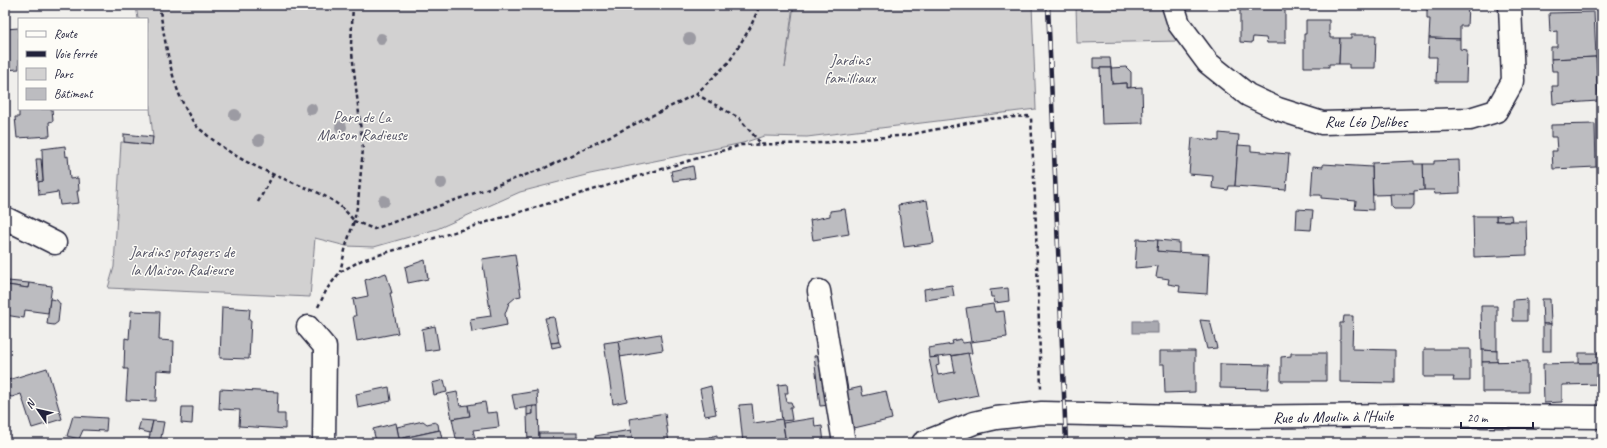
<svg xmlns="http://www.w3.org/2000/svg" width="1607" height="448" font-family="Caveat,sans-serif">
<rect width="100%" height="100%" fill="#f0efec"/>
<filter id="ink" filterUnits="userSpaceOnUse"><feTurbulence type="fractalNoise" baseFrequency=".025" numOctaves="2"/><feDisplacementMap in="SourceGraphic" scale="8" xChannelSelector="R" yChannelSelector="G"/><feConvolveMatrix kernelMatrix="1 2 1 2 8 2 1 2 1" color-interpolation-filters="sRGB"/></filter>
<g filter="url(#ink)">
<g fill="#d2d1d1" stroke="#7a7a86">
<polygon points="136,5 793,5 785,68 794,5 1032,5 1036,109 807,137 764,136 743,143 590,174 520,192 437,229 374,247 346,246 315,238 310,297 108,288 114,267 121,142 151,145 153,137 147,80 147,19 138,19"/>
<polygon points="1076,5 1161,5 1180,41 1077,43"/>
</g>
<rect fill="#a9a9b0" stroke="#737381" x="1133" y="321" width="25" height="12"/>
<g fill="#bcbcc0" stroke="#22223b">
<polygon points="1240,5 1285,5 1285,43 1267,43 1266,38 1253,37 1252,43 1240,42"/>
<polygon points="1427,5 1468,5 1467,26 1460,26 1460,39 1429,38 1430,19 1427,19"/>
<polygon points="1594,12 1596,57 1551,59 1551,47 1557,47 1557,31 1550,32 1549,13"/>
<polygon points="1306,20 1329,20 1329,34 1330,34 1330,38 1340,38 1339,64 1329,64 1329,67 1304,67 1304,34 1306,34"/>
<polygon points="19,28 19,69 5,70 5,29"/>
<polygon points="1351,35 1376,35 1375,68 1349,68 1349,64 1339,64 1340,38 1351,38"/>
<polygon points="1429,38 1460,39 1460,49 1467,50 1466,82 1436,82 1437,57 1428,57"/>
<polygon points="1596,57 1598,101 1553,104 1552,86 1558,86 1558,71 1552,71 1551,59"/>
<polygon points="1093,58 1110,58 1111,68 1093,68"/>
<polygon points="1126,67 1131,72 1131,87 1127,88 1127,83 1112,84 1111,68"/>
<polygon points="1100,68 1111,68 1112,84 1127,83 1127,88 1142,87 1143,123 1102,124"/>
<polygon points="19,109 52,109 53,121 49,122 50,136 17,138 15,117 19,117"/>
<polygon points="1595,124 1596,167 1553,169 1552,151 1557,151 1556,137 1551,137 1551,125"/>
<polygon points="1219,133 1239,135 1235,186 1229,186 1228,190 1212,188 1213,176 1189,174 1192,138 1219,141"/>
<polygon points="124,134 153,137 152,145 124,142"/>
<polygon points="1238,145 1251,146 1251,151 1289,154 1286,190 1235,186"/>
<polygon points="65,146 66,157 68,156 70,179 78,178 79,191 77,191 79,203 60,205 58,192 39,195 38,182 43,181 42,149"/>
<polygon points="36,159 41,159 43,181 38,182"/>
<polygon points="1459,160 1460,193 1435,194 1434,190 1424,190 1423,164 1434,164 1434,161"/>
<polygon points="1414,161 1414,164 1423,164 1424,190 1414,191 1414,194 1373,195 1372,163"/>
<polygon points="1323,164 1372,167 1373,210 1355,209 1356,201 1321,198 1321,195 1311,195 1313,166 1323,167"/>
<polygon points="693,166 695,178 673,181 671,171"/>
<polygon points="1390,194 1414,194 1414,205 1411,209 1394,209 1391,206"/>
<polygon points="927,200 934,243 904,247 898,205"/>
<polygon points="845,209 849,234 813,240 810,220 830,216 830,211"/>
<polygon points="1297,209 1313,210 1311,230 1296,229"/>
<polygon points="1511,215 1512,221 1496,221 1496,216"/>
<polygon points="1473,216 1496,216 1496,221 1526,221 1527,255 1474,257"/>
<polygon points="1137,239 1158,240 1157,251 1209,254 1207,294 1179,292 1180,286 1168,284 1169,279 1156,277 1158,266 1135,268"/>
<polygon points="1158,240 1179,242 1179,253 1157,251"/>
<polygon points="515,254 521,296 516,297 509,303 505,314 507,325 472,332 470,319 491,316 482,259"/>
<polygon points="425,260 428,279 408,283 405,267"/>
<polygon points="386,273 392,293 390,293 398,333 357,341 353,316 356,316 353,299 368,296 365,280"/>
<polygon points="8,281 29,283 28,288 7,285"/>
<polygon points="29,283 52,286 48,313 25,310 24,318 5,315 7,285 28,288"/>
<polygon points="952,285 954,296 925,300 924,289"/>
<polygon points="1008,288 1009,301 995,303 994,297 991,297 990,290"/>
<polygon points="50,299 57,300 60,304 58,322 54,325 47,324"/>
<polygon points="1527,299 1527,321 1513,321 1513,300"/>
<polygon points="1542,299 1550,299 1551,324 1543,324"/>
<polygon points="993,304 995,312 1004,311 1007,337 971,342 966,308"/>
<polygon points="1481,306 1497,306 1497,351 1482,350"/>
<polygon points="222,307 250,309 249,320 251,320 249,359 220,358"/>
<polygon points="131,311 160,312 159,340 174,341 173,371 157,370 156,401 126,400 128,369 124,369 125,338 129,339"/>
<polygon points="1344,316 1353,316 1352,349 1395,350 1395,383 1340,382 1340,323 1343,323"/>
<polygon points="554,317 559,342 551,343 545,318"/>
<polygon points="1200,320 1210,321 1217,348 1207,349"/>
<rect x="1543" y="324" width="8" height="27"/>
<polygon points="435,326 439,349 425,351 422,329"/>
<polygon points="660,334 663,350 620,357 618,341"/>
<polygon points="961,339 963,343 970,342 972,353 929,358 928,348 953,344 952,341"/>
<polygon points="618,341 627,401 613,404 604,343"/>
<polygon points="559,342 561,346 552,348 551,343"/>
<polygon points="1424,349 1470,349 1470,381 1453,381 1454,377 1424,377"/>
<polygon points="1482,350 1497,351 1497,362 1482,362"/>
<polygon points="1160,351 1195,351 1195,392 1165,393 1164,364 1160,364"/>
<polygon points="968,353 978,395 938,403 929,358 938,357 939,365 936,366 938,375 955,372 952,356"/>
<polygon points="1291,353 1326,353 1326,381 1281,381 1281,357 1291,356"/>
<rect x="1579" y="353" width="23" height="10"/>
<polygon points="824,355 831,405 820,406 814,356"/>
<polygon points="1528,361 1528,392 1482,392 1482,362"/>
<polygon points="1579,363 1602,363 1602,384 1562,385 1562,402 1544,403 1543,364"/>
<polygon points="1220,364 1270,365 1268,389 1220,388"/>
<polygon points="47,368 62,419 32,428 21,394 12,397 5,395 5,381"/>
<polygon points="846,377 848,390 861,387 863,396 886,391 892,419 846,430 837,379"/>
<polygon points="444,380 447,392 434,395 432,383"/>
<polygon points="787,384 788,393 785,393 787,402 791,402 793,407 790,407 792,420 782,421 778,385"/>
<polygon points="711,386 716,414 705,416 700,389"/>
<polygon points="389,387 391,401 358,408 356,394"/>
<polygon points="220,389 278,392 277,414 285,414 285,429 239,426 240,410 219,409"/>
<polygon points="537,391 538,406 515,409 512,395"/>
<polygon points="457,392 460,406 468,405 470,416 452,419 447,394"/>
<polygon points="485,402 487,413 497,412 499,427 473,430 476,443 457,443 452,419 470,416 468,405"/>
<polygon points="752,404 754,423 782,419 786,443 743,443 739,405"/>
<polygon points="533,406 533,414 527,415 527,407"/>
<polygon points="533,406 538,406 539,443 528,443 527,415 533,414"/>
<polygon points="182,407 193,407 192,424 181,423"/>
<polygon points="665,413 669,443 633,443 629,419"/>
<polygon points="73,416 107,418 106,431 83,430 79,439 67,436"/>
<polygon points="814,418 815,427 822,426 824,443 786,443 783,423"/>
<polygon points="141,420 153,421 150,433 138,430"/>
<polygon points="153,421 164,422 160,443 148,443"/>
<polygon points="423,421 427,424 435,422 438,424 439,430 399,439 397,427"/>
<polygon points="396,423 400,443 368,443 376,441 373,429"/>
<polygon points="440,430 443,443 400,443 399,439"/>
<polygon points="631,430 633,443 597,443 595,436"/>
<rect x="539" y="433" width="38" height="10"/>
<polygon points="717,435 718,443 703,443 702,439"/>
</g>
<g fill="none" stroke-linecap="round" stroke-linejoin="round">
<defs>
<g id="minor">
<polyline points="1173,5 1179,24 1208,63 1248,95 1278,109 1322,123 1470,119 1496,111 1513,81 1510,5"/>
<polyline points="5,218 55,243"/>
<polyline points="819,291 844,443"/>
<polyline points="308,327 325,347 324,443"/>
<polyline points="923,443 974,423 996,418 1042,413 1227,417 1403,415 1602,417"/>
</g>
</defs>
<use href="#minor" stroke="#22223b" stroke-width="25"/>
<g stroke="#22223b" stroke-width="2.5" stroke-dasharray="4 3" stroke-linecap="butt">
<path d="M159 5C166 45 171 89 194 123 197 128 203 131 207 135 233 157 257 168 289 181 316 192 336 197 354 221L346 246 340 272"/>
<polyline points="353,5 351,44 363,149 358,203 354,221 374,229 545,168 696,94 729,62 750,28 760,5"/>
<polyline points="696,94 739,118 762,145"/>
<polyline points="258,202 273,175"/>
<polyline points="318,307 327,289 340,272 362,260 741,145 820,143 908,135 987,119 1028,116 1031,118 1035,199 1041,389"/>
</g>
<use href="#minor" stroke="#fdfcf7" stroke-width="22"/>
<defs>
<polyline id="rail" points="1048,5 1066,443"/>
</defs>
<use href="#rail" stroke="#22223b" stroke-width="4.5"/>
<use href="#rail" stroke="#fdfcf7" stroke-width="3" stroke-dasharray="9" stroke-linecap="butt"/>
</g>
<g fill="#9c9ba3">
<circle cx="381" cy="39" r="6"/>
<circle cx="689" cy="39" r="6"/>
<circle cx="311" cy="109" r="6"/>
<circle cx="235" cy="115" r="6"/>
<circle cx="341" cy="127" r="6"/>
<circle cx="259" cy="140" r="6"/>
<circle cx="441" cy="183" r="6"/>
<circle cx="384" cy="201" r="6"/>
</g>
</g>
<g text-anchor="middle" stroke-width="3" stroke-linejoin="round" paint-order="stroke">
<g font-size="16" fill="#575768" stroke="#fdfcf7">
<text x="850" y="65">Jardins<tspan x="850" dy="18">familliaux</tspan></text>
<text x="362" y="122">Parc de La<tspan x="362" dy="18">Maison Radieuse</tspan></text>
<text x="182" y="257">Jardins potagers de<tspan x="182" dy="18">la Maison Radieuse</tspan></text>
</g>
<g font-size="16" fill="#22223b" stroke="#fdfcf7">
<text x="1366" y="127">Rue Léo Delibes</text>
<text transform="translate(1333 416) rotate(-1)" y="6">Rue du Moulin à l'Huile</text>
</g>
</g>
<rect width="1607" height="448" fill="none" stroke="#fdfcf7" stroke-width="20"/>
<rect x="10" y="10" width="1587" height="428" fill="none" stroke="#22223b" stroke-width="1.5" filter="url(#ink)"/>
<rect x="18" y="18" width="130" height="92" fill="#fdfcf7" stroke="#a5a5ac"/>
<rect x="26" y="31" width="20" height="6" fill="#fdfcf7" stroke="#a5a5ac"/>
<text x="54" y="38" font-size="12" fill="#22223b">Route</text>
<rect x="26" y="51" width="20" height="6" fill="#22223b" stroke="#a5a5ac"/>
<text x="54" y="58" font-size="12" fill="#22223b">Voie ferrée</text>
<rect x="26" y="68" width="20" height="12" fill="#d2d1d1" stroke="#a5a5ac"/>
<text x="54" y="78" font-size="12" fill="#22223b">Parc</text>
<rect x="26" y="88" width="20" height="12" fill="#bcbcc0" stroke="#a5a5ac"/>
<text x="54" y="98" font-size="12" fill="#22223b">Bâtiment</text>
<g transform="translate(38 410) rotate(304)" stroke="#fdfcf7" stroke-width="3" paint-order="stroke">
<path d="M0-3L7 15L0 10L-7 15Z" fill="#22223b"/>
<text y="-6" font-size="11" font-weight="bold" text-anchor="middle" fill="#22223b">N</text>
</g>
<path d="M1461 422v6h72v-6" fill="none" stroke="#22223b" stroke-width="2"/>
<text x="1467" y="422" font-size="12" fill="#22223b" stroke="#fdfcf7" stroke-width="3" paint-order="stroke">20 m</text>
</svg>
